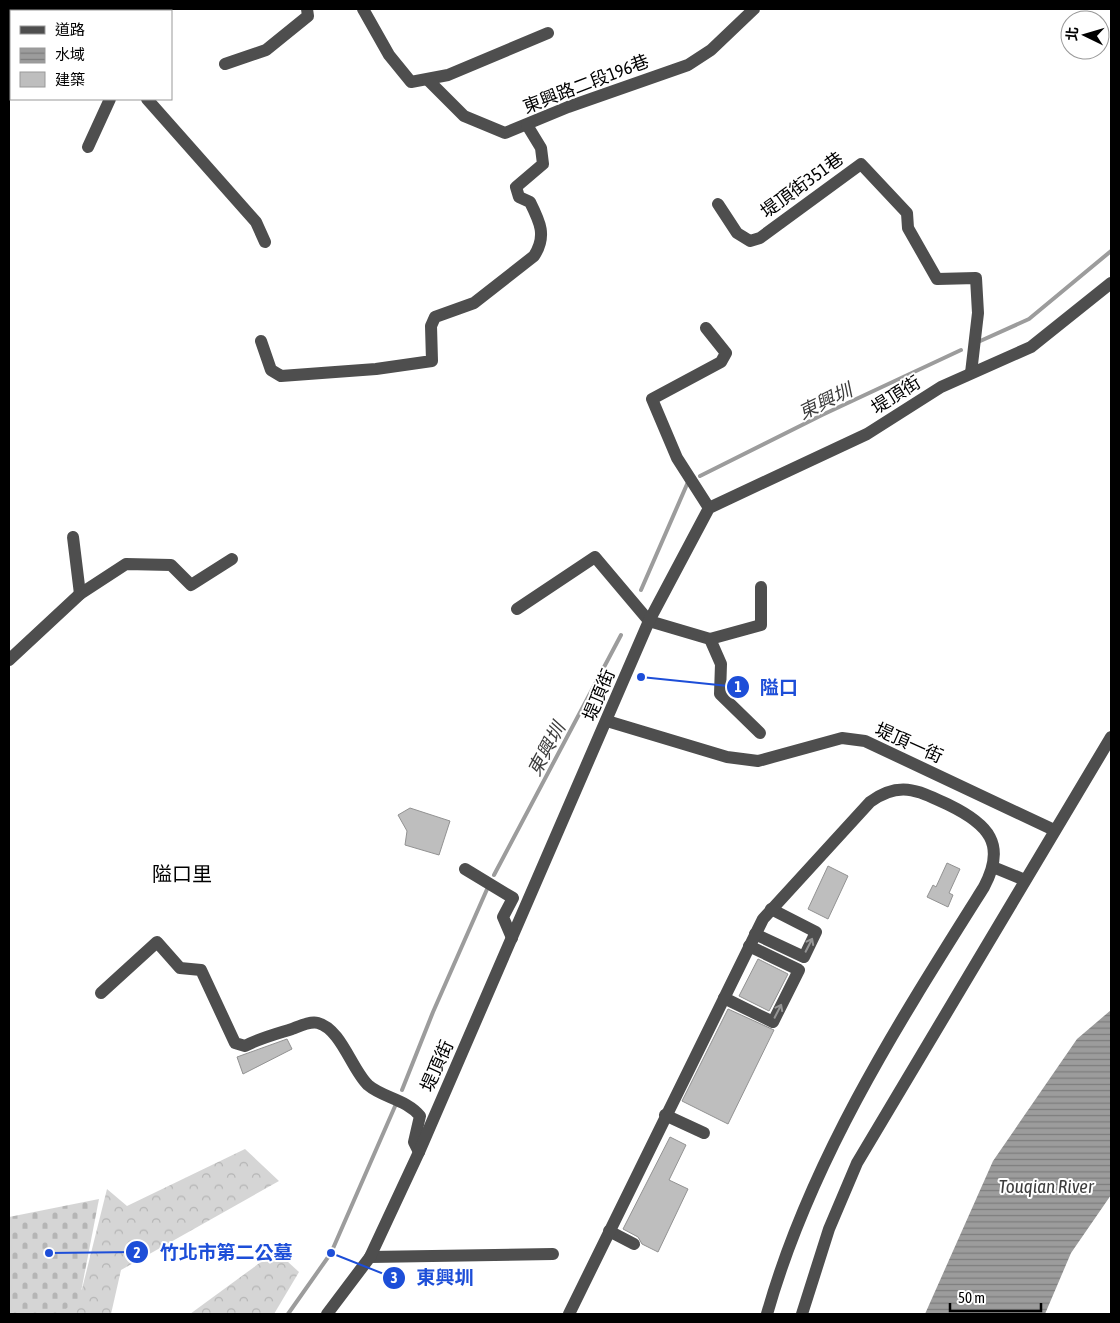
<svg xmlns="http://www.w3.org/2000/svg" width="1120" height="1323" font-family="'Asap Condensed','Noto Sans TC',sans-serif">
<defs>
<pattern id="forest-crowns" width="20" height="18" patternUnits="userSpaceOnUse" patternTransform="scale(1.25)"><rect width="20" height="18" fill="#d5d5d5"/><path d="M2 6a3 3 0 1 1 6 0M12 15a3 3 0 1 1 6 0" fill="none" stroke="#b5b5b5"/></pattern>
<pattern id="cemetery-stones" width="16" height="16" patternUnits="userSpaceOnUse" patternTransform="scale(1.25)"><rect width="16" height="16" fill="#d5d5d5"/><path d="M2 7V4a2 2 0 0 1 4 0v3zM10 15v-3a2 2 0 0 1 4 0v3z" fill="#b5b5b5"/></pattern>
<pattern id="water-rules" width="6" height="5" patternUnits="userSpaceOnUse" patternTransform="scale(1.25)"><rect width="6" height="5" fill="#9c9c9c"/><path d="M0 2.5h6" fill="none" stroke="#7d7d7d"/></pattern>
</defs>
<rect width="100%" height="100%" fill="#fff"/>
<g fill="url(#forest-crowns)">
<polygon points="245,1149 279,1181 121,1270 111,1314 53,1314 82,1289 107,1189 127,1206"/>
<polygon points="276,1251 299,1272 274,1314 190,1314"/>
</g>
<polygon fill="url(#cemetery-stones)" points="99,1199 80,1297 60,1314 9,1314 9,1217"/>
<polygon fill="url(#water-rules)" points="1111,1010 1111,1195 1071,1253 1045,1314 925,1314 993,1161 1077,1039"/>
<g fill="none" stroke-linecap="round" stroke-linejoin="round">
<g stroke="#9c9c9c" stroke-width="4">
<polyline points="978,342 1029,319 1111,251"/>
<polyline points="700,476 822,415 961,350"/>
<polyline points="641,590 688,482"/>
<polyline points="494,875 621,635"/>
<polyline points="402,1090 433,1012 488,887"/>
<polyline points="288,1314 331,1253 396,1104"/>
</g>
</g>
<g fill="#bebebe" stroke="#929292">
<polygon points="410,808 450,821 439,855 405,845 407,831 398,815"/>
<polygon points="947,863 960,869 949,893 953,895 948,907 927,897 933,885 936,887"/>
<polygon points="828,866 848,876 828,919 808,909"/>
<polygon points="758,959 788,974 769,1011 739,996"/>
<polygon points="728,1009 774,1030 728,1124 682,1101"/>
<polygon points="287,1039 292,1049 243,1074 237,1057"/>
<polygon points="670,1137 686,1145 669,1180 688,1189 658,1252 642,1244 638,1237 623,1229"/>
</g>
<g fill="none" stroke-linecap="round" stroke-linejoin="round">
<g stroke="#4e4e4e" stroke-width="12">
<polyline points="106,9 107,11"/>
<polyline points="363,9 389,55 411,82 448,75 548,33"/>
<polyline points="225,64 266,50 308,16 307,9"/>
<polyline points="428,80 464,116 505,133 568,107 688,65 711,50 754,9"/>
<polyline points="147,99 256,222 265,242"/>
<polyline points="88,147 110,99"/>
<polyline points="718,204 737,233 750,241 760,238 861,164 907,213 908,228 937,279 976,278 978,313 971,373"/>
<polyline points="706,328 726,353 721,362 652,399 677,458 709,508"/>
<path d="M261 341 271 370 281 376 376 369 432 361 431 326 435 317 474 303 534 256C547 236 540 222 530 202L519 197 516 187 543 164 541 148 527 125"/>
<polyline points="73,537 80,594"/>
<polyline points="517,609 595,557 649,621 710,639 721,664 720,694 760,733"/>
<polyline points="710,639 761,625 761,587"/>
<polyline points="9,660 80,594 126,564 171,565 191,585 232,559"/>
<polyline points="607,721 727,757 758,761 842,738 865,741 1054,830"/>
<polyline points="993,867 1025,880"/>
<polyline points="465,869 513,898 503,917 512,938"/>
<polyline points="755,934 804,957 816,932 771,909"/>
<path d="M101 993 157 942 180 968 201 970 235 1043 245 1046C260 1038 276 1034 292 1029 300 1026 310 1021 318 1023 341 1029 352 1070 368 1085 383 1098 406 1099 420 1116L414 1142 419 1152"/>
<polyline points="724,998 773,1022 799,970 749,946"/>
<polyline points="665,1115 704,1133"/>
<polyline points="609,1231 634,1244"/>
<polyline points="370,1257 553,1254"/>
<polyline points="327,1314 370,1257 419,1152 649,621 709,508 867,434 941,387 1031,347 1111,283"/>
<path d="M569 1314 763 919 870 802C900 780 919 791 949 805 988 824 1007 844 984 887 899 1022 811 1159 767 1314"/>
<polyline points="802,1314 829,1229 857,1163 1111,737"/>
</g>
</g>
<defs><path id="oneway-shaft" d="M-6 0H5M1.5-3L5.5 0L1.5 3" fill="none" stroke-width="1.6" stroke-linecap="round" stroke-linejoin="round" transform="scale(1.25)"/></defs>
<g stroke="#959595">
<use href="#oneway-shaft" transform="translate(809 945) rotate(-63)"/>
<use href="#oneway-shaft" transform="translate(778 1011) rotate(-63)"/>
</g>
<g text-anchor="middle" stroke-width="4" stroke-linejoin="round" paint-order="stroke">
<g font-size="18" fill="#000" stroke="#fff">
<text transform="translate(586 84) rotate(-21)" y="6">東興路二段196巷</text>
<text transform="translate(802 185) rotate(-36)" y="6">堤頂街351巷</text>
<text transform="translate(896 395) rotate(-32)" y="6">堤頂街</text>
<text transform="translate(599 695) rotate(-67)" y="6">堤頂街</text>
<text transform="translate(909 743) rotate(24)" y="6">堤頂一街</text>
<text transform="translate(437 1066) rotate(-66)" y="6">堤頂街</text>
</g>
<g font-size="19" font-style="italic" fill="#3d3d3d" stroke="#fff">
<text transform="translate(825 401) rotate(-26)" y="7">東興圳</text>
<text transform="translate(546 749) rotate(-62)" y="7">東興圳</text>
<text x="1046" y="1193">Touqian River</text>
</g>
<g font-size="20" fill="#000" stroke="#fff">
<text x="182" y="881">隘口里</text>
</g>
</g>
<path fill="none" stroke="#1d4ed8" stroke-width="2" d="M641 677L738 687M49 1253L137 1252M331 1253L394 1278"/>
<g fill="#1d4ed8" stroke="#fff" stroke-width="2">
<circle cx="641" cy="677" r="5"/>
<circle cx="49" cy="1253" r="5"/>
<circle cx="331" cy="1253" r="5"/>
<circle cx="738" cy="687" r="12"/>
<circle cx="137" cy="1252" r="12"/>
<circle cx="394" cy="1278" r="12"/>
</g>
<g font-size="15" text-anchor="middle" font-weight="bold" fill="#fff">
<text x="738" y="692">1</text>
<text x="137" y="1258">2</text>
<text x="394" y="1283">3</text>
</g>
<g font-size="19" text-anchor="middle" font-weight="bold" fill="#1d4ed8" stroke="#fff" stroke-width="4" stroke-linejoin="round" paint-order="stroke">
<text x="779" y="694">隘口</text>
<text x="226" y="1259">竹北市第二公墓</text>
<text x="445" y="1284">東興圳</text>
</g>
<rect width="1120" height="1323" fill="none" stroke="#000000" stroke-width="20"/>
<rect x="10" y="10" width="162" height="90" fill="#ffffff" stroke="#999999"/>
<rect x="20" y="26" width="25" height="8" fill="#4e4e4e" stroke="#999999"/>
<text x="55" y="35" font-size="15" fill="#000000">道路</text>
<rect x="20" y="48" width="25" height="15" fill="url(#water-rules)" stroke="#999999"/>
<text x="55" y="60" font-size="15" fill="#000000">水域</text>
<rect x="20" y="72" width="25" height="15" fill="#bebebe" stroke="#999999"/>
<text x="55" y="85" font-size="15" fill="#000000">建築</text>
<g transform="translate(1085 35) rotate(275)"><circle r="24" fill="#ffffff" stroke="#999999"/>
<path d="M0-4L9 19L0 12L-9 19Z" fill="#000000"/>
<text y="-8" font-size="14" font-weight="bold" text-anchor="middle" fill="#000000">北</text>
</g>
<path d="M950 1303v8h91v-8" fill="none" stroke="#000000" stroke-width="2.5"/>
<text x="958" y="1303" font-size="15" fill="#000000" stroke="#ffffff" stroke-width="4" paint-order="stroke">50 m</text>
</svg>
